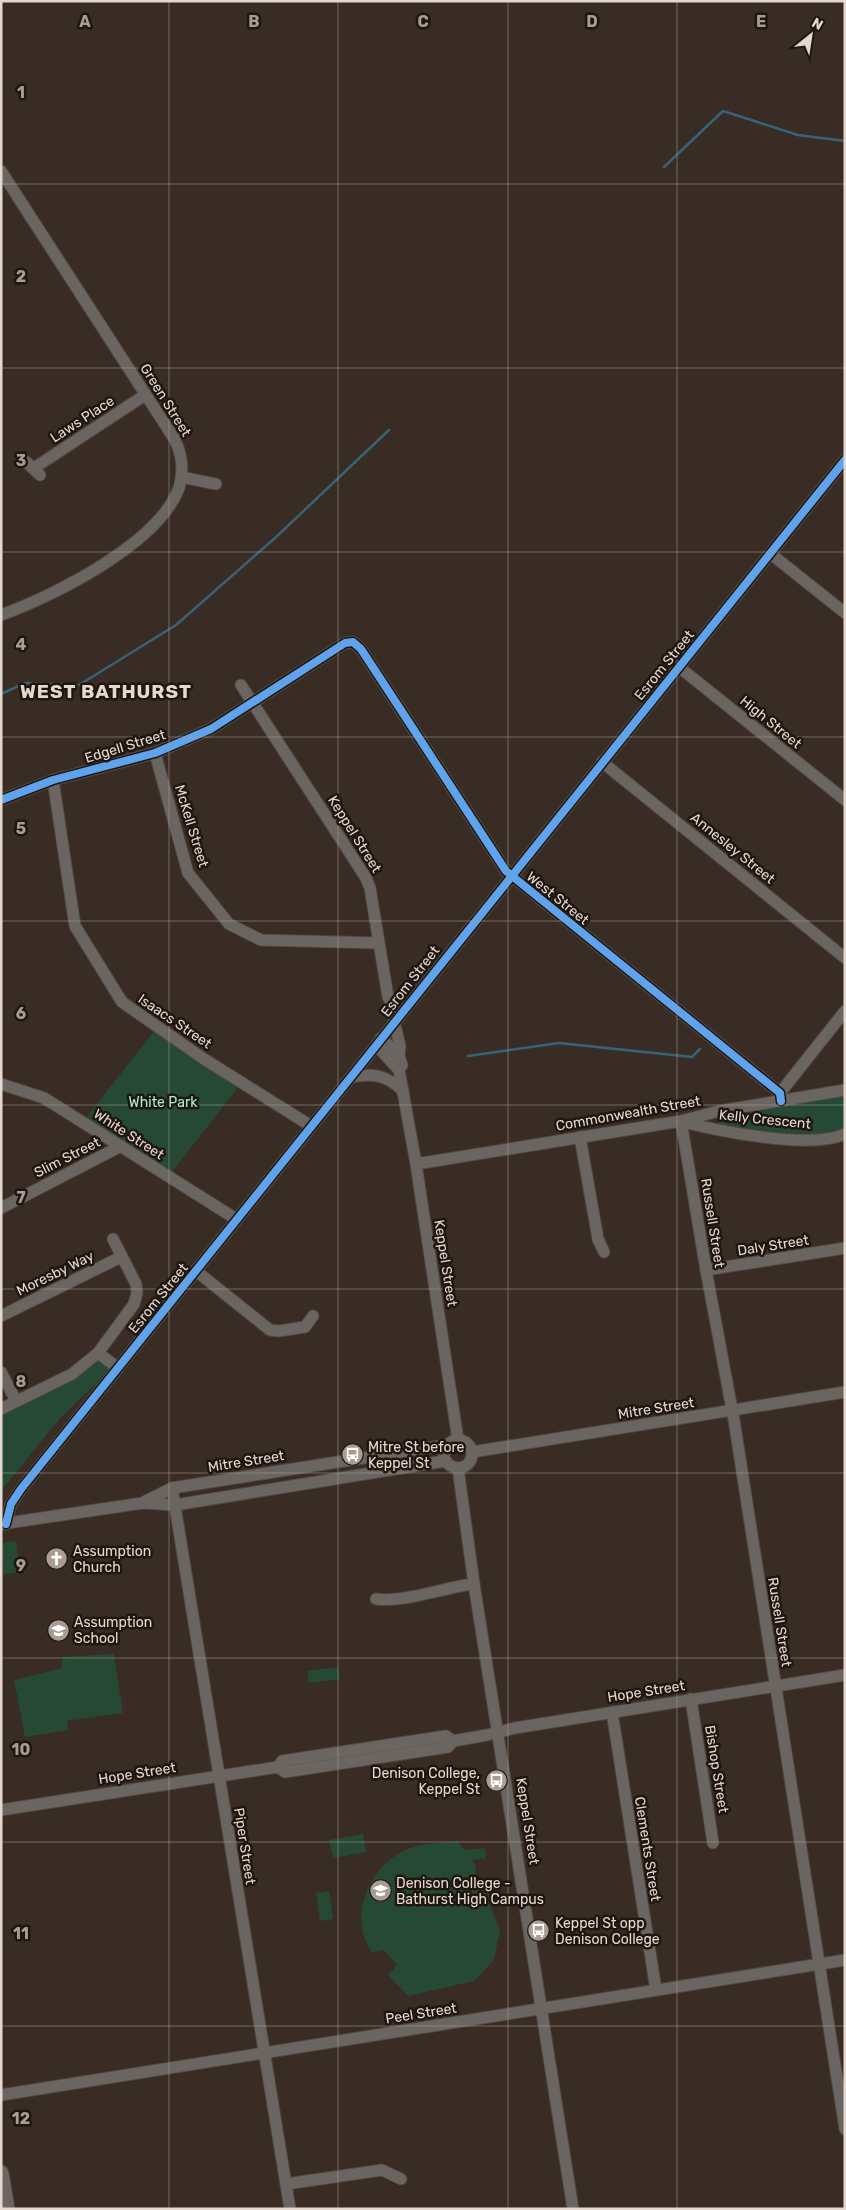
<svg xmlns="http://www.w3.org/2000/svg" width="846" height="2210" font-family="Rubik,sans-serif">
<rect width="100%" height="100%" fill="#382c24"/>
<g fill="#254935">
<polygon points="156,1029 240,1085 171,1173 85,1119"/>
<polygon points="845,1094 845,1130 812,1136 724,1128 718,1123 720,1116"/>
<polygon points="95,1356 112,1369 61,1417 1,1491 1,1412"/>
<polygon points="16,1541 20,1572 3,1574 1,1543"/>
<polygon points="114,1654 123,1713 67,1721 68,1730 25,1737 14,1680 62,1668 62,1657"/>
<polygon points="338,1667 340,1679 309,1683 307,1671"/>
<polygon points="363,1834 366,1852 333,1858 329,1840"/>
<path d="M458 1841 464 1850 485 1848 486 1858 471 1860 475 1865 478 1890 496 1891 490 1906 500 1930 494 1960 474 1981 408 1996 388 1975 397 1965 384 1950 372 1952C347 1917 369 1865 408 1849 422 1843 442 1843 458 1841Z"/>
<polygon points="329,1891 333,1919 320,1921 316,1893"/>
</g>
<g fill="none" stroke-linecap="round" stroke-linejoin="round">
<g stroke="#386377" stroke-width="2.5">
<polyline points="664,167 723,111 798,135 845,141"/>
<polyline points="1,694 25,683 79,685 176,625 275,538 389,430"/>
<polyline points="468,1056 559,1043 692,1057 700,1049"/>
</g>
<defs>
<g id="minor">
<path d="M1 171 175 440C182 455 184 472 179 488 159 543 54 596 1 615"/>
<polyline points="23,459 40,475"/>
<polyline points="34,468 145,395"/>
<polyline points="181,477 216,484"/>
<polyline points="771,554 845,613"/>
<polyline points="679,667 845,800"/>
<polyline points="241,685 366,878 370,888 388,997 394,1010 399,1015"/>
<polyline points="155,753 188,873 229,924 261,940 378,943"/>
<polyline points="602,762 845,958"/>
<polyline points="53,780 75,926 122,1002 204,1059 311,1126"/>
<polyline points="1,800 53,780 155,753 211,729 345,643 353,642 361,649 506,871 780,1093 781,1101"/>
<polyline points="394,1021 400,1046 399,1056"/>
<polyline points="381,1038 399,1056 402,1065 399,1070 416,1164 458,1440"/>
<polyline points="376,1045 399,1070"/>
<path d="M351 1077C373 1073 387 1075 403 1091"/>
<polyline points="1,1084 44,1098 60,1108 236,1219"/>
<polyline points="780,1093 845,1011"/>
<polyline points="681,1121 706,1270 734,1420 845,2129"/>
<path d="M683 1122C719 1131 811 1150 845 1134"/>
<polyline points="580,1137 598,1239 604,1252"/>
<polyline points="416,1164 681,1121 719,1111 845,1090"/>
<polyline points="1,1208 121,1146"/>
<polyline points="706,1270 845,1248"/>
<polyline points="196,1271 270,1330 279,1331 305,1327 313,1316"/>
<polyline points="1,1316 121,1257"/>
<polyline points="98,1353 118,1368"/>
<polyline points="1,1372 16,1401"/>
<polyline points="1,1409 72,1374 98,1353 134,1304 137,1293 136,1284 113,1239"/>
<circle cx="458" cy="1454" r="14"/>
<polyline points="472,1452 845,1392"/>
<polyline points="458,1468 474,1584 573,2209"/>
<polyline points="172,1488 290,2209"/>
<polyline points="144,1502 172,1488 446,1445"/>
<polyline points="1,1524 143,1503 175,1505 445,1461"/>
<polyline points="6,1524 11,1504 21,1489 845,460"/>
<path d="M376 1599C405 1603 444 1587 474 1584"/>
<polyline points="691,1699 713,1843"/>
<polyline points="612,1712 656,1990"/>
<polyline points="278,1767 282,1761 446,1736 453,1741 487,1735 515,1728 845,1675"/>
<polyline points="1,1810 278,1767 285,1772 448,1747 453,1741"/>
<polyline points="1,2095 845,1960"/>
<polyline points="286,2184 382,2170 401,2179"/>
</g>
<polyline id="major" points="1,2173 7,2209"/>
</defs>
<use href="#minor" stroke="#524841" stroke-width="13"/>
<use href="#major" stroke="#524841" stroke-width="17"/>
<use href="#minor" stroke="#6b6562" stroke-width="11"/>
<use href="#major" stroke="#6e6460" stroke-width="15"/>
<defs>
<g id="cycleway">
<polyline points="1,800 53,780 155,753 211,729 345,643 353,642 361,649 506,871 780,1093 781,1101"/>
<polyline points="6,1524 11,1504 21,1489 845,460"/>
</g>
</defs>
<use href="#cycleway" stroke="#1f1610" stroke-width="11"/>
<use href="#cycleway" stroke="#60a3ed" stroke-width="8"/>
</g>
<path fill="none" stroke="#a89c93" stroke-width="1" stroke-opacity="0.55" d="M169 1V2209M338 1V2209M508 1V2209M677 1V2209M1 184H845M1 368H845M1 552H845M1 737H845M1 921H845M1 1105H845M1 1289H845M1 1473H845M1 1658H845M1 1842H845M1 2026H845"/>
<defs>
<symbol id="bus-disc" viewBox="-11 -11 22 22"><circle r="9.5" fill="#a89c93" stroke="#1f1610"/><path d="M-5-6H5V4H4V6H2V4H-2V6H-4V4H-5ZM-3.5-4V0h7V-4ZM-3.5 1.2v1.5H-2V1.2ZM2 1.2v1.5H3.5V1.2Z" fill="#fff"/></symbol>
<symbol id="church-disc" viewBox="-11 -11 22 22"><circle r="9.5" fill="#a89c93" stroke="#1f1610"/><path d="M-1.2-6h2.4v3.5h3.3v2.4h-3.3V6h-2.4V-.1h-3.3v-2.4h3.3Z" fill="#fff"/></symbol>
<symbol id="school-disc" viewBox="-11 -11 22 22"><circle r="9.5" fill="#a89c93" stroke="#1f1610"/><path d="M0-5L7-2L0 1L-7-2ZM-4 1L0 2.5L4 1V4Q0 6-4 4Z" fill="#fff"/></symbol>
</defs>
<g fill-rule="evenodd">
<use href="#bus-disc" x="340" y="1442" width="25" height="25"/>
<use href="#church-disc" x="44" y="1546" width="25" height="25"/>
<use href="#school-disc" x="46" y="1618" width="25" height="25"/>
<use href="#bus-disc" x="484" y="1768" width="25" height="25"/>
<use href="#school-disc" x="368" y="1878" width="25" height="25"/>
<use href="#bus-disc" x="526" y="1918" width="25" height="25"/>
</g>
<g text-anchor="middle" stroke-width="5" stroke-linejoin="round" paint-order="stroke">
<g font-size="14" fill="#e5d8cf" stroke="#1f1610">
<text transform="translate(166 400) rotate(58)" y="5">Green Street</text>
<text transform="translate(82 419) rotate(-33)" y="5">Laws Place</text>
<text transform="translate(664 665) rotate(-51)" y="5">Esrom Street</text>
<text transform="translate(771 722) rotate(39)" y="5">High Street</text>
<text transform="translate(125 746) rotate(-17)" y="5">Edgell Street</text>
<text transform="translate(192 826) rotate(73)" y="5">McKell Street</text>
<text transform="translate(355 834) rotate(58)" y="5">Keppel Street</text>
<text transform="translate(733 848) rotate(39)" y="5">Annesley Street</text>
<text transform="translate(558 898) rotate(39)" y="5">West Street</text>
<text transform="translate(410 981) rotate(-52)" y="5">Esrom Street</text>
<text transform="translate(175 1021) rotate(34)" y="5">Isaacs Street</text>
<text transform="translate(628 1113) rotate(-10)" y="5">Commonwealth Street</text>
<text transform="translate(765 1119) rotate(6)" y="5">Kelly Crescent</text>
<text transform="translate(129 1134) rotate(33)" y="5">White Street</text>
<text transform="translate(67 1157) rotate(-27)" y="5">Slim Street</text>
<text transform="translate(713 1223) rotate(81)" y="5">Russell Street</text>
<text transform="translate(773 1245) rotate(-9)" y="5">Daly Street</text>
<text transform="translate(446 1263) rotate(81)" y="5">Keppel Street</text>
<text transform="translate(55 1273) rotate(-26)" y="5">Moresby Way</text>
<text transform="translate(158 1298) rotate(-51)" y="5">Esrom Street</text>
<text transform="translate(656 1408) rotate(-9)" y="5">Mitre Street</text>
<text transform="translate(246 1461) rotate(-9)" y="5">Mitre Street</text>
<text transform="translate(780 1622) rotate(81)" y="5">Russell Street</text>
<text transform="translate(646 1691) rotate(-9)" y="5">Hope Street</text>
<text transform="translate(717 1769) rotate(81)" y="5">Bishop Street</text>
<text transform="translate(137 1773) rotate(-9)" y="5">Hope Street</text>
<text transform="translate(528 1821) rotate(81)" y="5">Keppel Street</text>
<text transform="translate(245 1846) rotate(81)" y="5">Piper Street</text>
<text transform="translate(648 1849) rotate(81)" y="5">Clements Street</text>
<text transform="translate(421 2013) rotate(-9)" y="5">Peel Street</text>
</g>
<g font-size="14" fill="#a5f1c9" stroke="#1f1610">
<text x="163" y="1107">White Park</text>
</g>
<g font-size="14" fill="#e5d8cf" stroke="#1f1610" text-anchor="start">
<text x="368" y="1452">Mitre St before<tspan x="368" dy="16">Keppel St</tspan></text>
<text x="73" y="1556">Assumption<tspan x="73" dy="16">Church</tspan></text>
<text x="74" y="1627">Assumption<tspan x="74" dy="16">School</tspan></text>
<text x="480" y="1778" text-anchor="end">Denison College,<tspan x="480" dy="16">Keppel St</tspan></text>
<text x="396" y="1888">Denison College -<tspan x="396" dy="16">Bathurst High Campus</tspan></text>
<text x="555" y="1928">Keppel St opp<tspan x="555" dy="16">Denison College</tspan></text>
</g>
<g font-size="19" font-weight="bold" letter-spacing="1" fill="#e5d8cf" stroke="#1f1610">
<text x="106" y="698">WEST BATHURST</text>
</g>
</g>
<g font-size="16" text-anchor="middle" font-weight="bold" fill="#a89c93" stroke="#1f1610" stroke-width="5" stroke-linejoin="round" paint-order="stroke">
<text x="85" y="27">A</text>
<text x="254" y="27">B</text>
<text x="423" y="27">C</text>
<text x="592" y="27">D</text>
<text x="761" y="27">E</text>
<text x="21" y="98">1</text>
<text x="21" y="282">2</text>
<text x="21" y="466">3</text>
<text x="21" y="650">4</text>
<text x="21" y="834">5</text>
<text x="21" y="1019">6</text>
<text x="21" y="1203">7</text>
<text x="21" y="1387">8</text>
<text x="21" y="1571">9</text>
<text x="21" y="1755">10</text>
<text x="21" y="1939">11</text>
<text x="21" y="2124">12</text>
</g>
<rect width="846" height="2210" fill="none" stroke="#e5d8cf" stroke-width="5"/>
<g transform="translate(811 35) rotate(30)" stroke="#1f1610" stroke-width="4" paint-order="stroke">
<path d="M0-4L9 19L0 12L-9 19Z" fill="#e5d8cf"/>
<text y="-8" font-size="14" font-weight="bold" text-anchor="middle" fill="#e5d8cf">N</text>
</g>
</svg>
